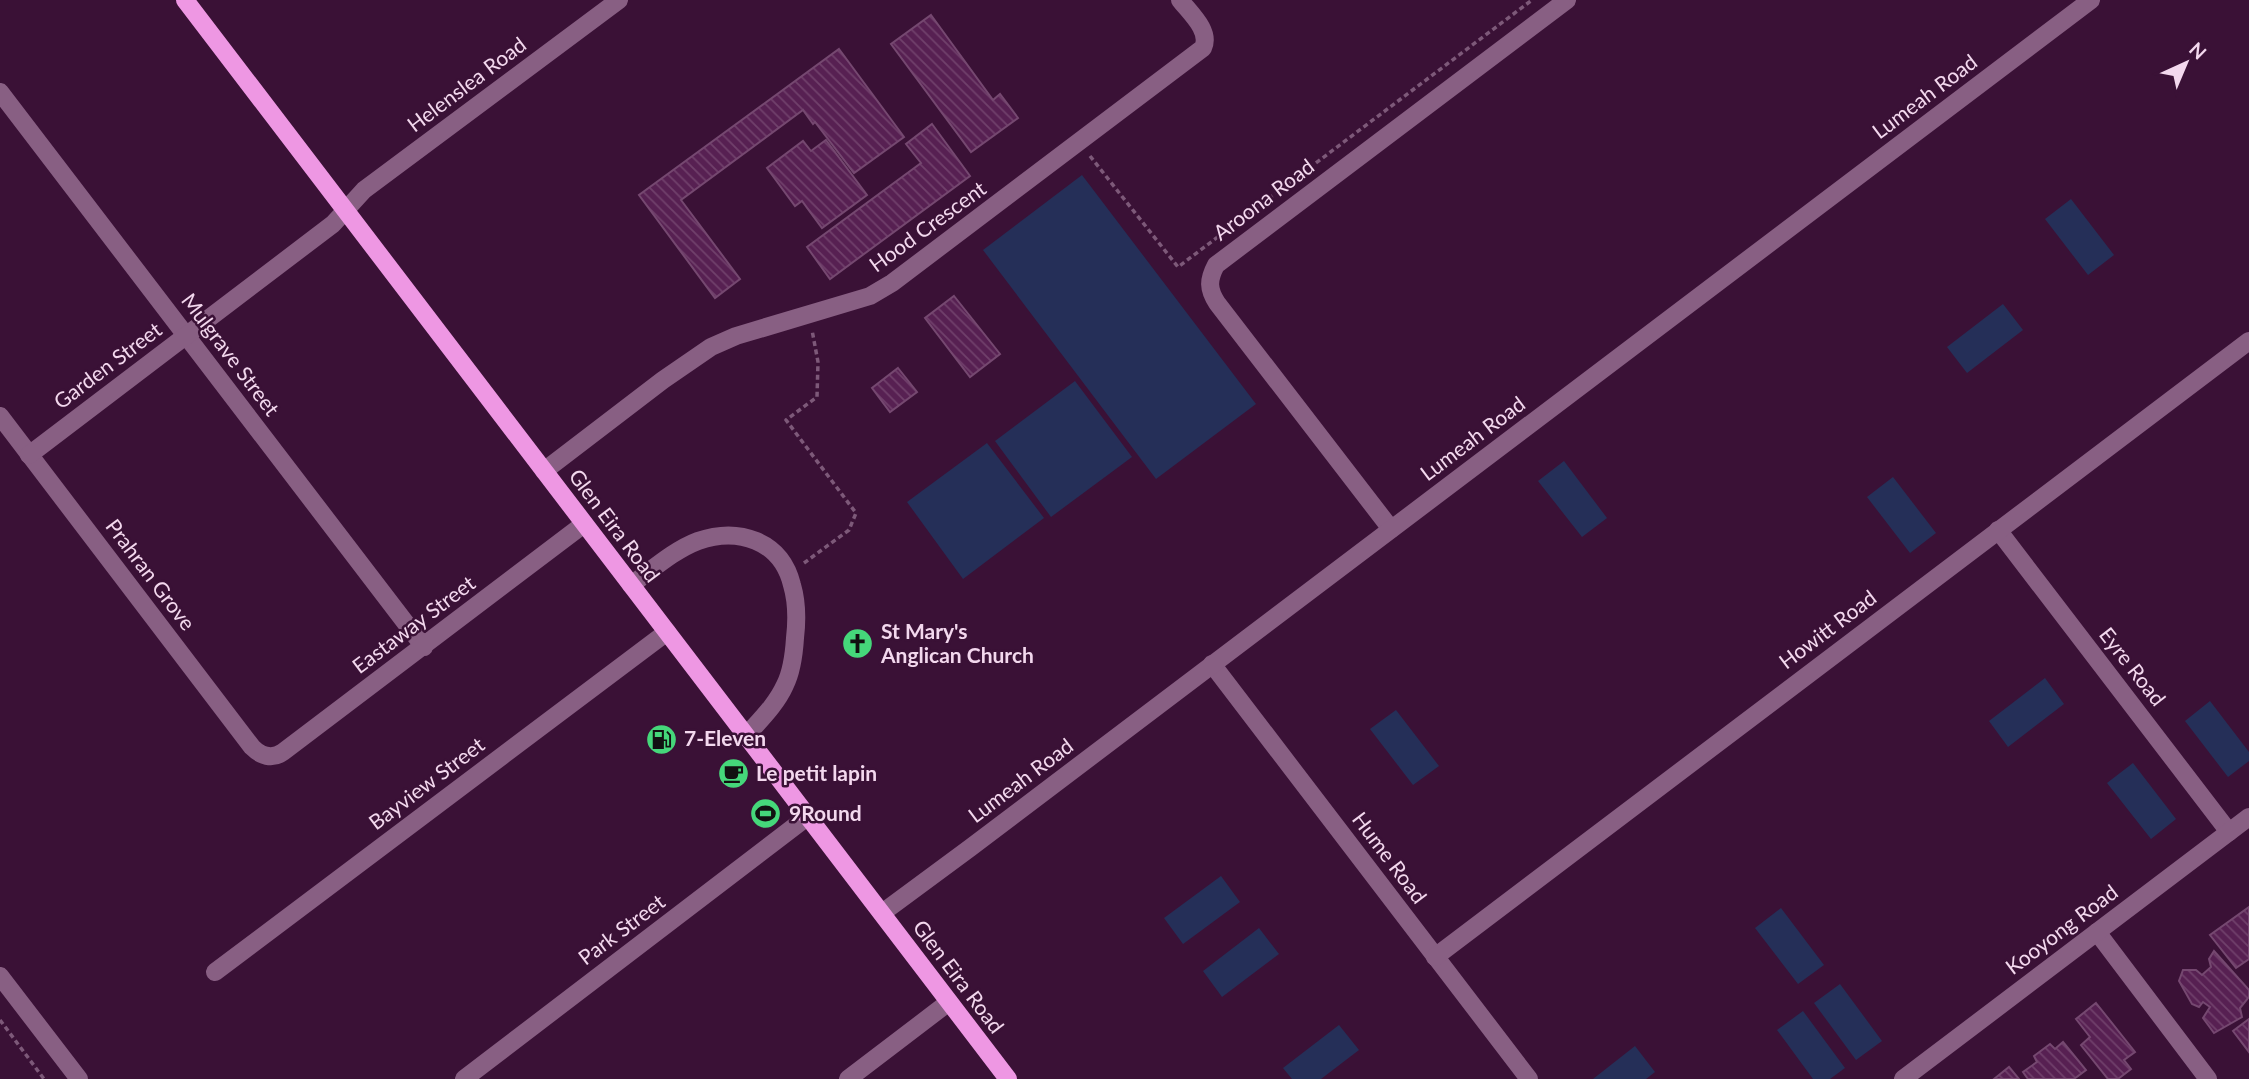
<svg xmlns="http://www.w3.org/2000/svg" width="2249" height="1079" font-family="Lato,sans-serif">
<defs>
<pattern id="building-back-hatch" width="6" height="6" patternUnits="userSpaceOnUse" patternTransform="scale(1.75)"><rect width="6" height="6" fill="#572052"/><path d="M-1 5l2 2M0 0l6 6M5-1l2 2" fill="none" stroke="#70406b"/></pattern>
</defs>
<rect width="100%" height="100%" fill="#3a1136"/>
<g fill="#252f58">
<polygon points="1082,175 1256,404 1156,479 983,250"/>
<polygon points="2071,199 2114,255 2088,275 2045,219"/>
<polygon points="2003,304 2023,330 1967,373 1947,347"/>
<polygon points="1075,381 1132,457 1051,517 995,441"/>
<polygon points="987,443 1044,518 963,579 907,502"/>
<polygon points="1564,461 1607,518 1582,537 1538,481"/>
<polygon points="1893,477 1936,533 1910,553 1867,497"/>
<polygon points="2045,678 2064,704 2008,747 1989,721"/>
<polygon points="2210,701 2249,752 2249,761 2228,777 2185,721"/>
<polygon points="1396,710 1439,766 1413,785 1370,729"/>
<polygon points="2133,763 2176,819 2151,839 2107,783"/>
<polygon points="1221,876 1240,902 1183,944 1164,918"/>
<polygon points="1781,908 1824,965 1798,984 1755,928"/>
<polygon points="1259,928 1279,954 1222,997 1203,971"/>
<polygon points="1840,984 1882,1041 1856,1060 1814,1003"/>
<polygon points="1803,1011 1845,1068 1830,1079 1813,1079 1777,1030"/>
<polygon points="1339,1025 1359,1050 1321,1079 1292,1079 1283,1068"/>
<polygon points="1635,1046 1655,1072 1646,1079 1593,1079"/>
</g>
<g fill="url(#building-back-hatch)" stroke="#754870" stroke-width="2">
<polygon points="931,15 993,100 1000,94 1018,118 971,152 891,44"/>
<polygon points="839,49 904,137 854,173 815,122 813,124 803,110 681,200 740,279 715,298 639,195"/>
<polygon points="932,124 970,176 830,279 807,247 921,163 906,144"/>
<polygon points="826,140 867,195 822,228 802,201 795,206 767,168 803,141 811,151"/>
<polygon points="954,296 1000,354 970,377 925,318"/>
<polygon points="898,368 917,392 890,412 872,388"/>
<polygon points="2249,907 2249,959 2236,968 2210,935"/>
<polygon points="2214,951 2249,990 2249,997 2240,1008 2242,1017 2214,1033 2203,1018 2210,1007 2203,1002 2199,1007 2192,1004 2179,981 2183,970 2196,970 2202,975 2211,967 2209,959"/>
<polygon points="2096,1003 2135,1052 2124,1060 2131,1069 2118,1079 2108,1079 2081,1045 2090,1037 2076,1019"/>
<polygon points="2249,1019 2249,1052 2233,1031"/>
<polygon points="2063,1042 2086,1070 2074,1079 2028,1079 2023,1072 2037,1062 2034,1056 2050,1044 2055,1049"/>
<polygon points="2009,1067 2019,1079 1994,1079"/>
</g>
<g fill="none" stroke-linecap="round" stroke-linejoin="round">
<g stroke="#7d5979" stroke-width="3.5" stroke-dasharray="5 3.5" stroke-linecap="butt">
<polyline points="1090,156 1178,267 1532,0"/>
<polyline points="804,563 849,530 856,513 786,420 817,397 818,362 812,330"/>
<polyline points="0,1020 44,1079"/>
</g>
<g stroke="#885f83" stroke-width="18">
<polyline points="0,92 424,647"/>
<path d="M0 416 252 747C261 756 272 760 283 752L584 524"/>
<polyline points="29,455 333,224 364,190 619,0"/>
<path d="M544 471 663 380 711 347 736 336 870 296 892 283 1203 48C1211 31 1190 13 1180 0"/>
<path d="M1391 529 1217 303C1208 289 1208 280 1216 265L1567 0"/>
<polyline points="1998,530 2229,832"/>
<path d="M631 585C652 570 674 550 698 541 738 527 781 540 792 585 797 602 797 621 795 638 794 654 792 671 785 685 776 705 760 720 746 736"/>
<polyline points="1212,664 1529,1079"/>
<polyline points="882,913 970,848 2091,0"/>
<polyline points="2097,932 2208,1079"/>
<polyline points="1435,957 2249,341"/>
<polyline points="215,972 667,632"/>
<polyline points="0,976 79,1079"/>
<polyline points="464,1079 807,817"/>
<polyline points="848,1079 949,1002"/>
<polyline points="1903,1079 2249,817"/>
</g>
<polyline stroke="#ee97e3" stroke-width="18" points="185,0 1008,1079"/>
</g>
<defs>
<symbol id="church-disc" viewBox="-11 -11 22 22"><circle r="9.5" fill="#45d77a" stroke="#3a1136"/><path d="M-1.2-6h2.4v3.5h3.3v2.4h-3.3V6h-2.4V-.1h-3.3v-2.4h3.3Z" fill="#111"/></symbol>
<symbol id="fuel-disc" viewBox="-11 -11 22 22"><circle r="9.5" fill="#45d77a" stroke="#3a1136"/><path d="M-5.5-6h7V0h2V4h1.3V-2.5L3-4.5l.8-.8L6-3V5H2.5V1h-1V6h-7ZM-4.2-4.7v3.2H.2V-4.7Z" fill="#111"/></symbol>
<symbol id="cafe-disc" viewBox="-11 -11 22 22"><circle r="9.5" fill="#45d77a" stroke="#3a1136"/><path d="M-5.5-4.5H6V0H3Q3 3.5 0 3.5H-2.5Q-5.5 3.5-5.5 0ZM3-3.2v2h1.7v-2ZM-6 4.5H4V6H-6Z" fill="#111"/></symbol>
<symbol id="stadium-disc" viewBox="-11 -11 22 22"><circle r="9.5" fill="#45d77a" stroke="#3a1136"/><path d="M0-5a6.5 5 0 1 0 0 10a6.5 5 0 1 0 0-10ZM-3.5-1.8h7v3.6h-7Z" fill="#111"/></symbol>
</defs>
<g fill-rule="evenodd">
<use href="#church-disc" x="840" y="626" width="35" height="35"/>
<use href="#fuel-disc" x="644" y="722" width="35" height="35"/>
<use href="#cafe-disc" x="716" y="756" width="35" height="35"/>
<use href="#stadium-disc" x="748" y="796" width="35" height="35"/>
</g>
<g text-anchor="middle" stroke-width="5" stroke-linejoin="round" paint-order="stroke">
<g font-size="21" fill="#f3d8ee" stroke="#3a1136">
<text transform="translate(467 85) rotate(-37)" y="7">Helenslea Road</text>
<text transform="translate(1925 97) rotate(-37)" y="7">Lumeah Road</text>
<text transform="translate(1264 200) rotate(-37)" y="7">Aroona Road</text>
<text transform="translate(928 227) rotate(-36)" y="7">Hood Crescent</text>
<text transform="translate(230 355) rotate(53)" y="7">Mulgrave Street</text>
<text transform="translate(108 366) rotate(-37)" y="7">Garden Street</text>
<text transform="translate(1473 439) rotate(-37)" y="7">Lumeah Road</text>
<text transform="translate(614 526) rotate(53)" y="7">Glen Eira Road</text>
<text transform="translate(150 575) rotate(53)" y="7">Prahran Grove</text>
<text transform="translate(414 625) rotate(-37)" y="7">Eastaway Street</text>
<text transform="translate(1828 630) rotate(-37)" y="7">Howitt Road</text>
<text transform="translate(2132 667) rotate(52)" y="7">Eyre Road</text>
<text transform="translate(1021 781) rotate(-37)" y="7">Lumeah Road</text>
<text transform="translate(427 784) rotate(-37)" y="7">Bayview Street</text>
<text transform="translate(1389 858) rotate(53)" y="7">Hume Road</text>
<text transform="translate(622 930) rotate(-37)" y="7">Park Street</text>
<text transform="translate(2062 930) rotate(-37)" y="7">Kooyong Road</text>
<text transform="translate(958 977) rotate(53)" y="7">Glen Eira Road</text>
</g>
<g font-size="21" font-weight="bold" fill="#f3d8ee" stroke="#3a1136" text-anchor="start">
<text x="881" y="639">St Mary's<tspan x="881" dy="24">Anglican Church</tspan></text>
<text x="684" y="746">7-Eleven</text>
<text x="756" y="781">Le petit lapin</text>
<text x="789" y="821">9Round</text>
</g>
</g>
<g transform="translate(2186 63) rotate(44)" stroke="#3a1136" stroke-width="5" paint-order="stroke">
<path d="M0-5L12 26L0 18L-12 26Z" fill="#f3d8ee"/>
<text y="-10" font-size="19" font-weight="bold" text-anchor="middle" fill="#f3d8ee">N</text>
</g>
</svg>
